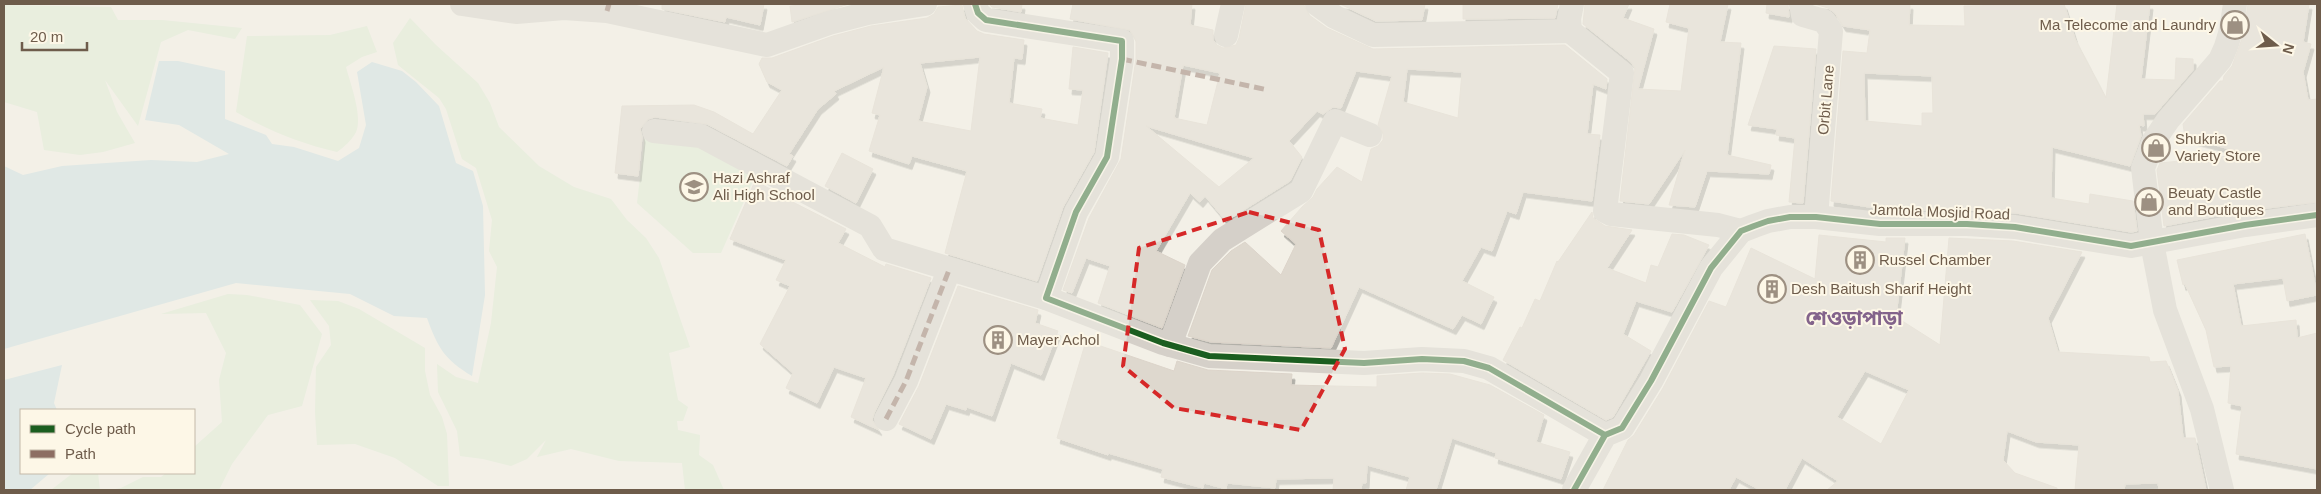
<svg xmlns="http://www.w3.org/2000/svg" width="2321" height="494" font-family="Helvetica,'Noto Sans Bengali',sans-serif">
<defs>
<filter id="shadow"><feDropShadow dx="3" dy="5.5" stdDeviation="0" flood-color="#0004"/></filter>
</defs>
<rect width="100%" height="100%" fill="#f3f0e7"/>
<g fill="#ddead3">
<polygon points="4,5 111,7 118,20 162,20 242,28 235,39 188,30 161,42 138,126 105,80 117,112 135,143 103,152 80,155 44,150 37,112 4,102"/>
<polygon points="410,18 436,45 478,83 490,103 499,127 539,166 574,187 611,199 627,220 646,238 659,258 690,347 669,353 678,400 688,407 683,421 677,421 678,430 700,435 699,455 713,465 724,490 685,490 682,463 619,461 571,449 537,457 546,440 527,459 511,466 483,459 460,456 457,431 438,392 437,364 456,377 478,383 491,323 497,267 489,251 492,220 476,168 462,159 446,109 439,98 398,65 393,43"/>
<path d="M367 26 377 52 362 57 346 67C350 83 363 116 356 132 352 140 344 147 337 152 302 144 267 130 236 112L247 36 330 35Z"/>
<polygon points="645,135 711,147 757,172 721,253 693,253 637,203"/>
<polygon points="228,294 247,295 300,305 322,334 302,406 268,415 232,464 219,490 110,490 121,488 143,477 161,477 166,473 194,473 194,447 222,422 219,380 226,353 206,313 161,314"/>
<polygon points="310,300 338,301 359,309 425,348 425,371 430,395 442,417 447,434 449,486 438,486 395,458 355,444 317,445 315,412 316,367 331,345 329,326"/>
<polygon points="73,473 98,473 100,490 51,490"/>
</g>
<g fill="#cadde2">
<path d="M159 61H178L225 71V119L266 135 272 144 294 147 338 161 359 148 366 125 357 72 372 62 402 71 416 82 439 106 456 163 473 171 483 206 485 295 472 376C444 359 438 348 427 318L394 316 350 294 236 283 4 349V166L23 175 62 166 151 160 197 162 229 154 179 125 145 120Z"/>
<polygon points="62,365 54,403 57,410 21,410 21,473 50,473 30,490 4,490 4,380"/>
</g>
<g fill="#ded8ce" stroke="#dcd4ca" fill-rule="evenodd" filter="url(#shadow)">
<polygon points="662,4 764,4 760,25 726,17 725,22 662,9"/>
<polygon points="810,4 849,4 792,22 790,6"/>
<polygon points="989,4 1022,4 1021,12 992,7"/>
<path d="M1073 4H1192L1190 25 1213 30V40L1217 45 1223 48 1236 45 1239 38 1246 4 1304 5 1309 15 1327 28 1373 49 1565 45 1607 79 1606 89 1593 84 1587 134 1600 135 1592 201 1523 192 1516 214 1507 211 1492 251 1481 247 1462 281 1494 297 1481 324 1462 315 1453 329 1359 287 1331 348 1211 342 1188 336 1212 270 1231 251 1245 242 1281 275 1296 244 1281 231 1302 207 1313 197 1317 189 1337 167 1362 182 1371 149 1378 146 1383 140V133L1378 125 1392 76 1356 71 1341 108 1333 107 1323 114 1317 111 1289 141 1302 157 1290 181 1226 221 1205 196 1200 202 1190 193 1156 251 1185 265 1162 328 1098 303 1110 266 1086 258 1072 293 1063 290 1089 218 1121 159 1136 59V41L1130 30 1070 19ZM1183 65 1220 73 1207 125 1174 118ZM1407 69 1462 72 1458 118 1403 102ZM1146 126 1254 158 1219 187Z"/>
<polygon points="1340,4 1425,4 1422,20 1376,21"/>
<polygon points="1463,4 1558,4 1555,18 1463,19"/>
<polygon points="1585,4 1629,4 1623,18 1654,29 1638,89 1681,91 1689,28 1666,22 1670,4 1728,4 1720,42 1741,43 1727,155 1771,165 1769,174 1707,171 1695,207 1669,205 1685,150 1649,204 1620,201 1635,68 1631,62 1583,24"/>
<polygon points="1767,4 1788,4 1789,17 1766,13"/>
<path d="M1815 4H1910L1909 25 1965 26 1964 6 2064 4 2075 39 2106 98 2117 4H2150L2141 79 2175 80 2176 58 2193 59V70L2155 114H2143L2144 126 2139 125 2141 136 2130 166 2052 147 2051 198 2089 204 2090 194 2133 201 2137 231 2131 232 2016 213 1967 210H1888L1831 201 1843 51 1867 53 1870 30 1843 26 1835 13 1828 8ZM1864 73 1932 76 1933 113H1922V126L1865 121Z"/>
<polygon points="2248,4 2309,4 2303,42 2311,44 2303,72 2308,100 2317,99 2317,202 2243,211 2164,226 2157,170 2160,163 2248,154 2185,137 2183,124 2220,81 2223,81 2224,76 2232,66 2243,36"/>
<path d="M962 5 965 18 977 31 984 34 1024 40 1022 59 1014 58 1009 103 1042 109 1040 118 1078 125 1083 90 1069 89 1073 47 1108 53 1094 152 1063 207 1037 281 945 253 967 171 912 156 909 164 869 151 880 115 872 113 884 67 834 91 836 94 818 109 789 154 793 156 787 166 707 124 655 117 648 119 640 129 642 137 638 176 615 173 622 106 694 105 714 112 753 134 782 90 767 82 759 64 762 58H772L833 36 871 26 927 18 934 14 938 7ZM980 57 971 131 918 121 927 87 920 63Z"/>
<polygon points="1774,46 1816,49 1803,203 1789,202 1795,138 1776,135 1777,129 1748,125"/>
<polygon points="842,153 873,169 856,203 825,186"/>
<polygon points="755,181 772,190 771,191 846,229 838,243 885,267 886,264 931,278 893,375 874,413 872,420 879,430 851,417 866,378 834,367 817,403 786,388 793,373 760,344 790,286 776,280 786,260 730,239"/>
<polygon points="1592,212 1593,218 1605,226 1632,230 1607,268 1646,283 1651,265 1658,267 1672,234 1684,235 1709,245 1672,312 1636,301 1623,334 1651,351 1613,417 1606,420 1503,360 1520,327 1522,328 1535,299 1540,301 1557,261 1558,262"/>
<polygon points="2305,234 2317,295 2287,301 2283,278 2233,284 2241,326 2296,320 2297,338 2317,333 2317,469 2236,454 2242,406 2228,403 2231,366 2214,367 2206,330 2185,284 2183,285 2177,260"/>
<path d="M1819 235 1886 242V238H1905L1896 317 1940 345 1949 238 2013 241 2082 252 2048 318 2058 352 2149 357 2150 362 2166 361 2178 391 2183 438H2195L2206 490H2159L2158 483 2125 484 2124 490H2075L2079 445 2036 442 2007 431 2003 460 2015 473 2057 488V490H1827L1838 481 1802 458 1785 490H1760L1736 477 1729 490H1603L1628 440 1634 435 1663 388 1709 301 1726 307 1751 248 1815 279ZM1865 371 1909 390 1881 444 1837 417Z"/>
<polygon points="958,286 1038,310 1035,323 1058,331 1041,375 1011,363 992,416 967,407 966,410 946,404 931,439 899,424 919,386"/>
<polygon points="1086,341 1174,371 1177,361 1208,370 1292,374 1291,385 1377,387 1377,376 1422,373 1450,374 1490,385 1544,415 1536,442 1570,452 1561,479 1495,458 1496,453 1452,438 1436,490 1406,490 1410,477 1367,465 1366,483 1362,483 1361,490 1333,490 1334,478 1276,479 1275,488 1227,483 1226,489 1204,483 1203,488 1161,477 1163,469 1108,453 1108,455 1057,438"/>
</g>
<g fill="none" stroke-linecap="round" stroke-linejoin="round">
<g stroke="#d5d0c9" stroke-width="24">
<polyline points="462,4 516,12 564,8 607,11 767,45 829,23 868,13 925,4"/>
<polyline points="975,4 978,13 986,20 1122,41 1122,59 1107,157 1076,212 1046,298 1163,343 1209,356 1364,363 1422,359 1464,361 1489,368 1605,435"/>
<polyline points="1317,4 1335,17 1373,35 1570,31"/>
<polyline points="1572,4 1569,19 1570,31 1622,73 1605,211 1611,214 1718,225 1741,231"/>
<polyline points="1801,4 1803,15 1824,21 1831,31 1816,217"/>
<polyline points="1226,35 1233,4"/>
<polyline points="654,131 701,136 870,226 884,249 1046,298"/>
<polyline points="1170,345 1200,263 1222,240 1301,191 1335,121 1370,135"/>
<polyline points="886,419 906,381 949,270"/>
<polyline points="1574,490 1605,435 1622,428 1651,381 1711,268 1741,231 1754,226 1768,221 1790,217 1816,217 1880,224 1967,224 2015,227 2131,246 2245,225 2317,215"/>
<path d="M2222 490 2202 409 2165 310 2152 243 2143 168 2153 142 2168 120 2220 60C2230 41 2232 25 2235 4"/>
</g>
<g stroke="#8d6e63" stroke-width="5" stroke-dasharray="10 5" stroke-linecap="butt">
<polyline points="607,11 609,4"/>
<polyline points="1122,59 1268,90"/>
<polyline points="886,419 906,381 949,270"/>
</g>
<defs>
<g id="cycleway">
<polyline points="975,4 978,13 986,20 1122,41 1122,59 1107,157 1076,212 1046,298 1163,343 1209,356 1364,363 1422,359 1464,361 1489,368 1605,435"/>
<polyline points="1574,490 1605,435 1622,428 1651,381 1711,268 1741,231 1754,226 1768,221 1790,217 1816,217 1880,224 1967,224 2015,227 2131,246 2245,225 2317,215"/>
</g>
</defs>
<use href="#cycleway" stroke="#fdf7e7" stroke-width="9"/>
<use href="#cycleway" stroke="#1b5e20" stroke-width="6"/>
</g>
<path d="M0 0H2321V494H0ZM1249 212 1319 230 1345 349 1301 430 1174 408 1123 366 1139 248Z" fill="#f3f0e7" fill-opacity=".55" fill-rule="evenodd"/>
<path fill="none" stroke="#d62828" stroke-width="4" stroke-dasharray="10 6" stroke-linejoin="round" d="M1249 212 1319 230 1345 349 1301 430 1174 408 1123 366 1139 248Z"/>
<defs>
<symbol id="shop-ring" viewBox="-11 -11 22 22"><circle r="9.5" fill="#fdf7e7" stroke="#9d9082" stroke-width="1.5"/><path d="M-5-2.5h2.3a2.7 3.5 0 0 1 5.4 0H5L5.5 6h-11ZM-1.5-2.5h3a1.5 2.3 0 0 0-3 0Z" fill="#9d9082"/></symbol>
<symbol id="school-ring" viewBox="-11 -11 22 22"><circle r="9.5" fill="#fdf7e7" stroke="#9d9082" stroke-width="1.5"/><path d="M0-5L7-2L0 1L-7-2ZM-4 1L0 2.5L4 1V4Q0 6-4 4Z" fill="#9d9082"/></symbol>
<symbol id="building-ring" viewBox="-11 -11 22 22"><circle r="9.5" fill="#fdf7e7" stroke="#9d9082" stroke-width="1.5"/><path d="M-4-6H4V6H1V3H-1V6H-4ZM-2.5-4.3h1.7v1.8h-1.7ZM.8-4.3h1.7v1.8H.8ZM-2.5-1h1.7V.8h-1.7ZM.8-1h1.7V.8H.8Z" fill="#9d9082"/></symbol>
</defs>
<g fill-rule="evenodd">
<use href="#shop-ring" x="2219" y="9" width="32" height="32"/>
<use href="#shop-ring" x="2140" y="132" width="32" height="32"/>
<use href="#school-ring" x="678" y="171" width="32" height="32"/>
<use href="#shop-ring" x="2133" y="186" width="32" height="32"/>
<use href="#building-ring" x="1844" y="244" width="32" height="32"/>
<use href="#building-ring" x="1756" y="273" width="32" height="32"/>
<use href="#building-ring" x="982" y="324" width="32" height="32"/>
</g>
<g text-anchor="middle" stroke-width="4" stroke-linejoin="round" paint-order="stroke">
<g font-size="15" fill="#6e5c4b" stroke="#fdf7e7" text-anchor="start">
<text x="2216" y="30" text-anchor="end">Ma Telecome and Laundry</text>
<text x="2175" y="144">Shukria<tspan x="2175" dy="17">Variety Store</tspan></text>
<text x="713" y="183">Hazi Ashraf<tspan x="713" dy="17">Ali High School</tspan></text>
<text x="2168" y="198">Beuaty Castle<tspan x="2168" dy="17">and Boutiques</tspan></text>
<text x="1879" y="265">Russel Chamber</text>
<text x="1791" y="294">Desh Baitush Sharif Height</text>
<text x="1017" y="345">Mayer Achol</text>
</g>
<g font-size="15" fill="#6e5c4b" stroke="#fdf7e7">
<text transform="translate(1826 100) rotate(-85)" y="5">Orbit Lane</text>
<text transform="translate(1940 212) rotate(2)" y="5">Jamtola Mosjid Road</text>
</g>
<g font-size="20" font-weight="bold" fill="#83638b" stroke="#fdf7e7">
<text x="1854" y="325">শেওড়াপাড়া</text>
</g>
</g>
<rect width="2321" height="494" fill="none" stroke="#6e5c4b" stroke-width="10"/>
<rect x="20" y="409" width="175" height="65" fill="#fdf7e7" stroke="#c4b9a9"/>
<rect x="30" y="425" width="25" height="8" fill="#1b5e20" stroke="#c4b9a9"/>
<text x="65" y="434" font-size="15" fill="#6e5c4b">Cycle path</text>
<rect x="30" y="450" width="25" height="8" fill="#8d6e63" stroke="#c4b9a9"/>
<text x="65" y="459" font-size="15" fill="#6e5c4b">Path</text>
<g transform="translate(2276 45) rotate(107)" stroke="#fdf7e7" stroke-width="4" paint-order="stroke">
<path d="M0-4L9 19L0 12L-9 19Z" fill="#6e5c4b"/>
<text y="-8" font-size="14" font-weight="bold" text-anchor="middle" fill="#6e5c4b">N</text>
</g>
<path d="M22 42v8h65v-8" fill="none" stroke="#6e5c4b" stroke-width="2.5"/>
<text x="30" y="42" font-size="15" fill="#6e5c4b" stroke="#fdf7e7" stroke-width="4" paint-order="stroke">20 m</text>
</svg>
